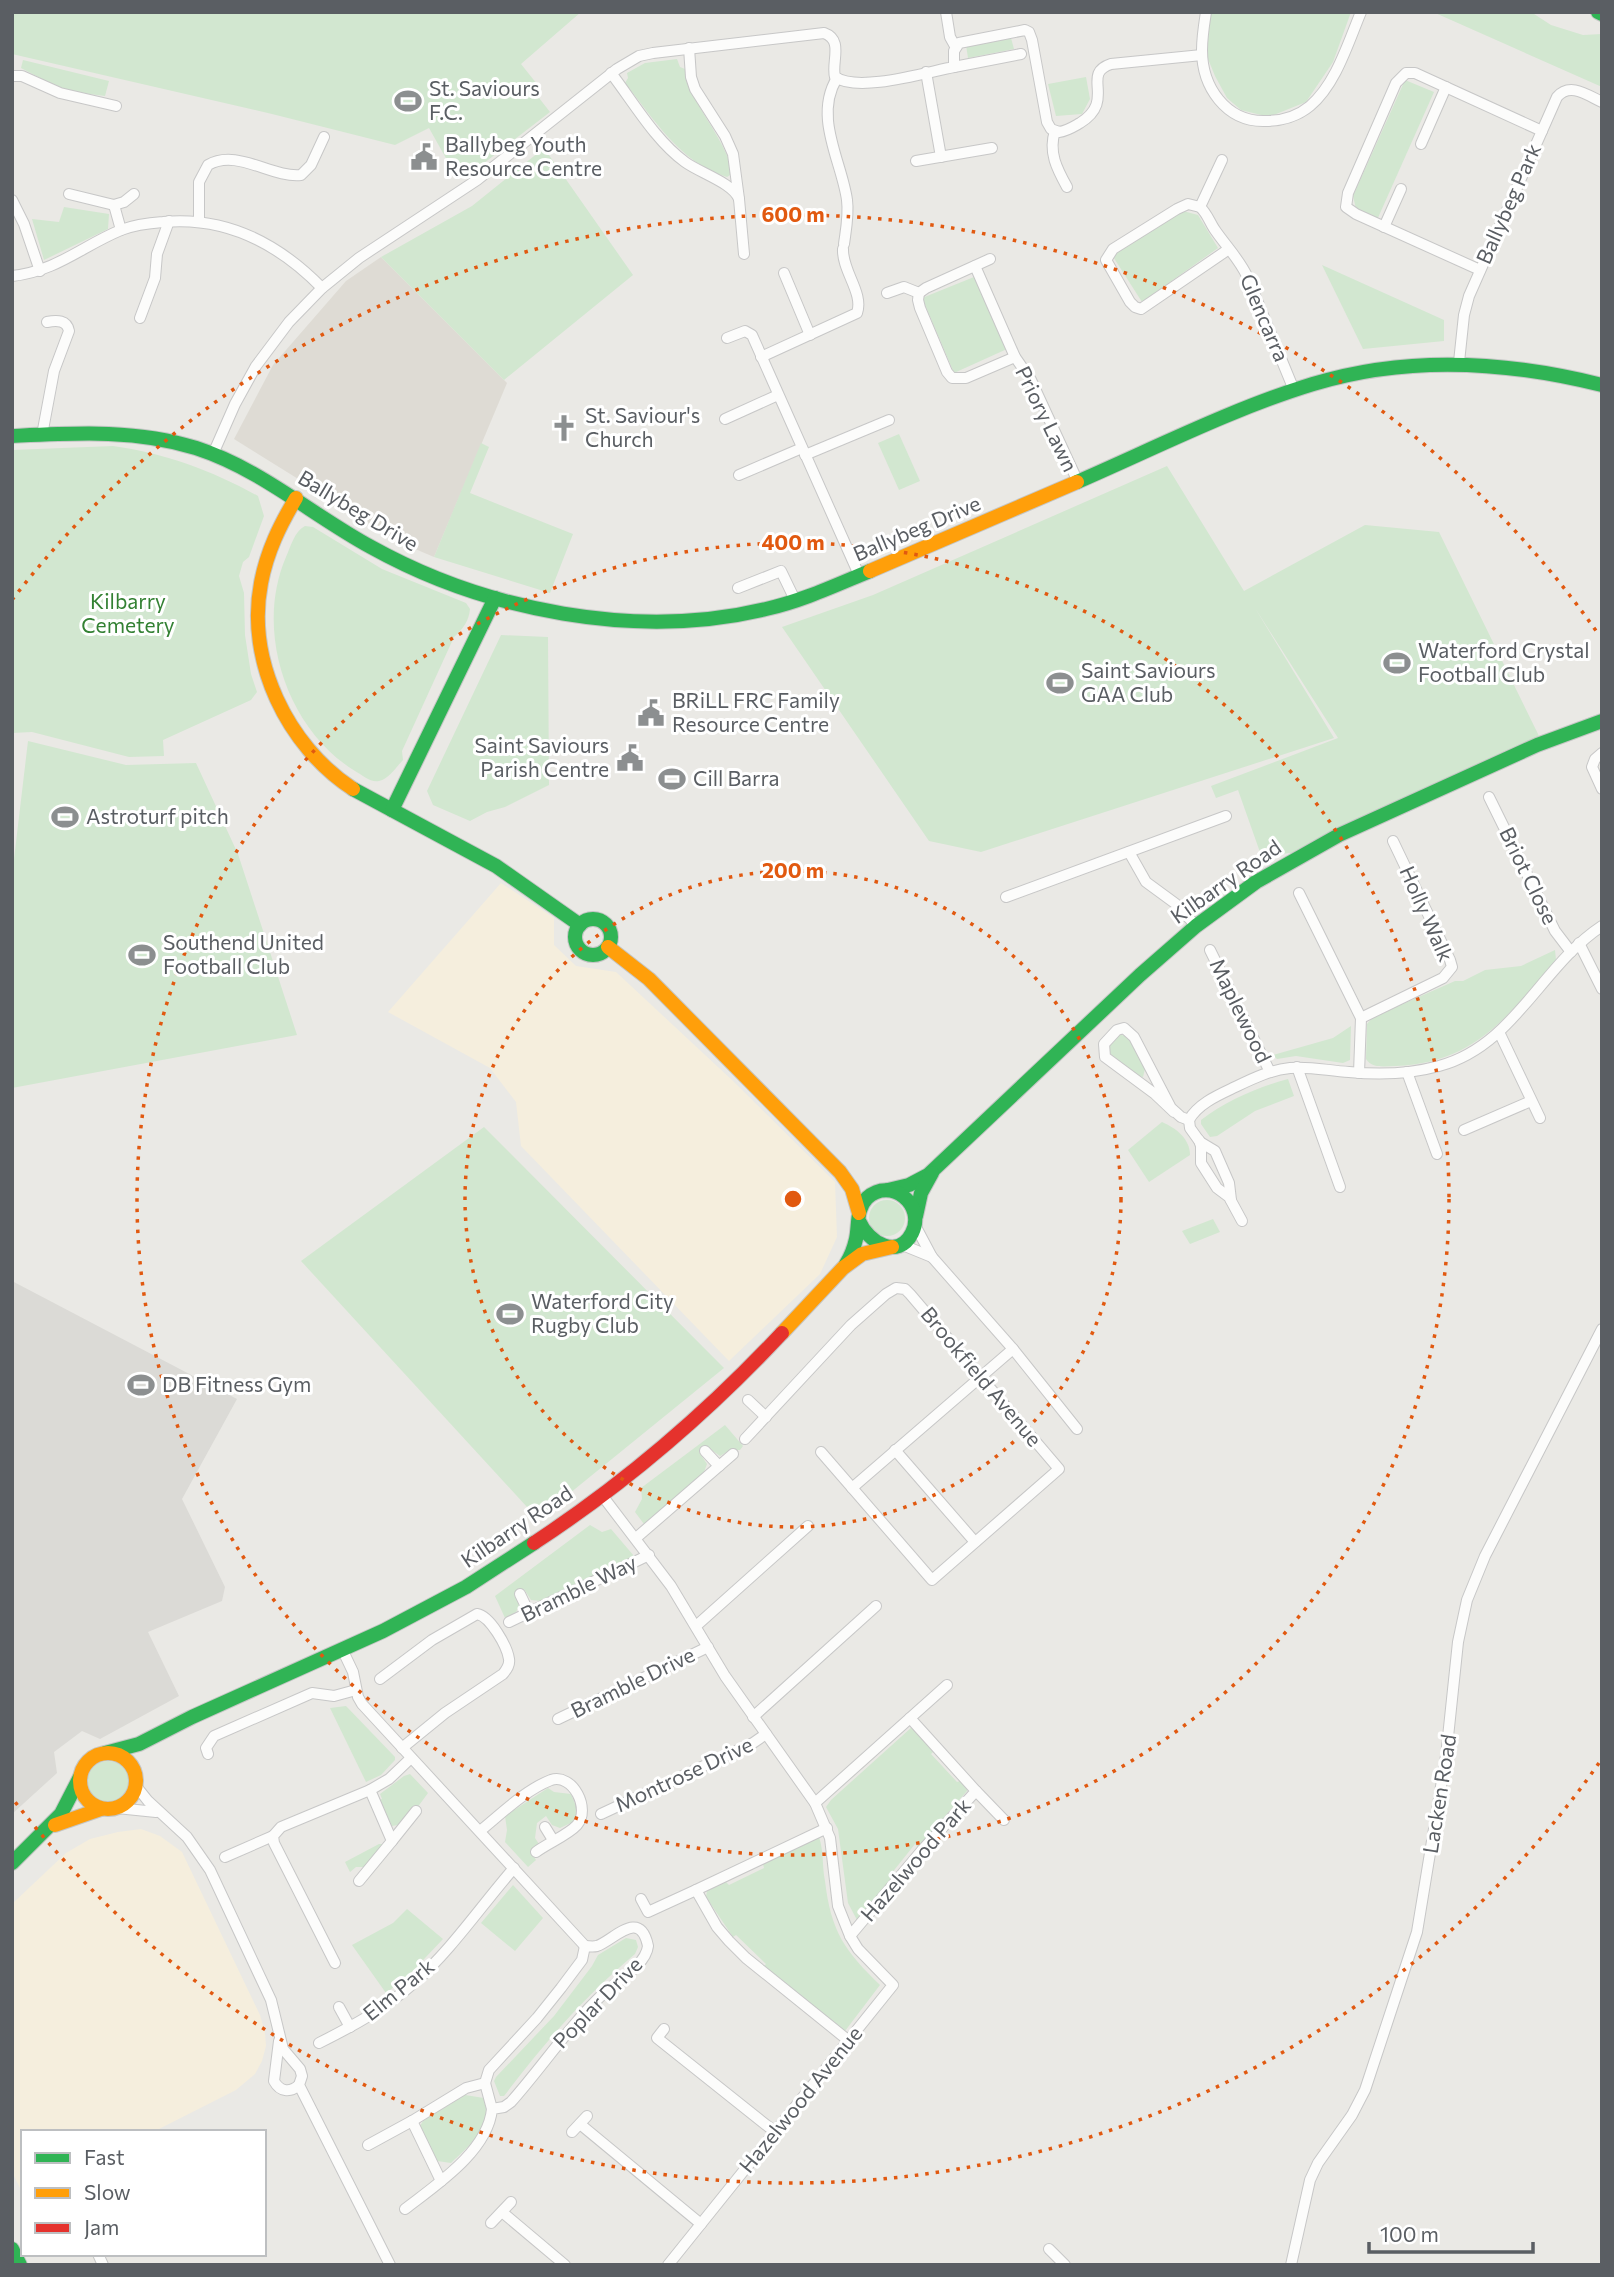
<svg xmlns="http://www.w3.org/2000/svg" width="1614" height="2277" font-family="Commissioner,sans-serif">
<rect width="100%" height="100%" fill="#eae9e5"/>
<g fill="#f5eedd">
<polygon points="501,883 554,918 554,945 576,966 616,972 733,1081 835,1182 837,1237 820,1274 729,1361 521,1146 516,1102 490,1068 388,1012"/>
<polygon points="141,1829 160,1836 182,1852 260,2015 265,2033 266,2046 262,2061 255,2074 236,2090 153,2132 23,2132 23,2194 12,2172 12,1904 66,1853 90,1839 118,1832"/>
</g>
<polygon fill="#dbdad6" points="12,1281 237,1399 182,1499 225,1587 222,1601 148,1632 179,1696 100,1739 82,1731 54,1752 57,1773 12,1814"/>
<polygon fill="#dedbd4" points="381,257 507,383 434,557 401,543 234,439 273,365 346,281"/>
<g fill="#d2e7d0">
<polygon points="12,12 581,12 521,64 537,84 532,89 550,112 479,167 463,162 452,169 429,128 395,145 272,114 12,54"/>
<polygon points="1211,12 1351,12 1333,62 1306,102 1269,117 1241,110 1227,98 1215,76 1206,54"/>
<polygon points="1433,12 1531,12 1551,25 1583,35 1602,34 1602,87"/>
<polygon points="1011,38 1014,49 968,58 966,45"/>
<path d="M677 59 680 67 685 69C691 106 724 135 733 173L727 177C680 163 654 119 625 83L628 78 627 73 645 63Z"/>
<polygon points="23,60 109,81 105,96 65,91 21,68"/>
<polygon points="1086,77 1090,99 1082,114 1056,116 1048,84"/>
<polygon points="1405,80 1434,92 1377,220 1356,209 1353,196"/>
<polygon points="544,148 633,275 504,380 381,257 472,206"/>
<polygon points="64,207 109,214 108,229 44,260 32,219 59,222"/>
<polygon points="1183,211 1198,215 1218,248 1142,302 1112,255"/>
<polygon points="1322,265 1444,320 1444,341 1363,349"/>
<polygon points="974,277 1007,349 954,373 922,298"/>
<polygon points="899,434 920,481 899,490 878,443"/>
<polygon points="481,443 489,447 470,493 573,534 550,593 434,557"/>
<path d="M113 446C164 453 213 471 258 496L264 516 249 557 243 562 239 576 244 593 245 635 251 674 257 692 251 700 163 740 164 756 129 757 32 732 12 733V450Z"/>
<polygon points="1167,466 1244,591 1365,525 1439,532 1539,736 1292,853 1261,855 1238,790 1216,798 1211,786 1338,738 1255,608 1334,738 981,852 929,841 782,627 873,595"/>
<path d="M305 526 313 527 382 569 466 603 470 609C469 621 463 629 454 637L402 751 403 760C396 767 389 779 379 781 371 783 362 775 355 771 287 729 254 631 286 557 291 546 294 532 305 526Z"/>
<polygon points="501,635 548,637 549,785 505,807 487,812 470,821 433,805 427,791"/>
<polygon points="28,741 126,765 196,763 238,854 297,1035 12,1088 12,876"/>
<path d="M1555 950 1556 960C1508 1016 1475 1063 1396 1066 1385 1066 1372 1069 1366 1059L1367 1024 1373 1017 1455 981H1463L1485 970 1521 966Z"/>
<polygon points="1351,1026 1350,1060 1343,1063 1296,1056 1277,1059 1273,1055 1333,1038"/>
<polygon points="1119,1034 1128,1037 1131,1041 1145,1069 1143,1077 1138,1076 1108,1052 1110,1042"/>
<path d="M1288 1079 1294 1096 1255 1111 1217 1136 1210 1137 1201 1124V1120C1226 1101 1258 1087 1288 1079Z"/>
<path d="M1162 1122C1176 1128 1190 1139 1190 1155L1149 1182 1128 1150Z"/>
<polygon points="484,1127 724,1368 538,1519 301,1261"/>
<circle cx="887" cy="1218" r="18"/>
<polygon points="1213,1219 1220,1232 1190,1244 1182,1231"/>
<polygon points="725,1425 743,1446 740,1450 730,1450 720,1456 706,1446 699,1452 707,1464 704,1472 644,1524 635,1512 642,1499 641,1488"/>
<polygon points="590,1525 602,1532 611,1529 634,1556 541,1601 531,1600 524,1589 515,1593 519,1606 516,1612 505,1618 495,1596"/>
<polygon points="346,1706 395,1757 395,1760 381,1775 366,1782 330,1708"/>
<polygon points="912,1727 934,1751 931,1754 957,1782 960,1781 967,1788 967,1791 918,1847 915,1844 891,1874 894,1877 857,1920 848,1903 838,1829 826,1807 831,1800"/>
<circle cx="108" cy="1782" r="21"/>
<polygon points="410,1774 428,1793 417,1808 413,1806 398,1825 392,1826 379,1800 382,1799 380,1794 404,1776"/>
<polygon points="548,1788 554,1792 571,1794 578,1811 573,1822 560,1828 552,1825 546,1816 537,1823 535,1838 539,1844 530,1851 536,1860 528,1867 505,1842 507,1830 505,1816"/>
<path d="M819 1837C824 1852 822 1866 825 1881 831 1932 845 1951 880 1985L845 2031 764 1966 766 1964 736 1935 733 1937 706 1897 707 1891 726 1882 729 1885 764 1868 763 1864Z"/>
<polygon points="379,1844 384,1844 365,1867 356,1867 350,1872 345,1862"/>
<polygon points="513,1885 543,1918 515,1951 481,1923"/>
<polygon points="407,1909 443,1939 408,1976 386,1993 352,1945 393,1923"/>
<path d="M626 1938 636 1940 638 1947 635 1954C583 1998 546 2041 504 2096H500L494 2081 496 2077 554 2016 592 1966 598 1955Z"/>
<path d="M465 2095 484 2098C493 2127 470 2145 451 2163L437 2161 420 2126 423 2121Z"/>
</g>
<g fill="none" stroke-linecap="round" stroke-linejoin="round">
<defs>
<g id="street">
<polyline points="946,12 950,37 955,46"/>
<path d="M1206 12C1204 25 1202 37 1202 50 1202 87 1226 122 1265 121 1281 121 1298 116 1310 106 1336 84 1348 43 1361 12"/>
<polyline points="954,67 1021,54"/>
<polyline points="926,72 941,157"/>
<path d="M611 73C634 103 655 140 685 162 700 173 733 183 739 199L733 154 725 136 695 89 691 77 689 48"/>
<polyline points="12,76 22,76 60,93 116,106"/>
<path d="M837 78C813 117 842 162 847 200 849 215 846 229 844 244"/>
<path d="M1055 131C1048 152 1057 169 1067 187"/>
<polyline points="1421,144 1446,87"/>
<polyline points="916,161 992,148"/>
<polyline points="69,194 114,205 124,202 134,194"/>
<polyline points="739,199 744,254"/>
<polyline points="12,200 24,224 40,271"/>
<polyline points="114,205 121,230"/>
<polyline points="1200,207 1222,160"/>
<path d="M199 222V182L208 165C237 148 271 178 301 175L311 165 324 137"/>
<polyline points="1384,227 1401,189"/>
<path d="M1229 249 1141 309 1135 307 1130 302 1106 260 1113 249 1177 209 1188 204 1200 207C1207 213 1210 223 1215 230 1226 246 1239 259 1247 276L1294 390"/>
<polyline points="975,266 1015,357 1031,380 1078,482"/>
<polyline points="1480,270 1356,214 1346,207 1348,193 1396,83 1406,73 1415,73 1542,131"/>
<polyline points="784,273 810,335"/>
<path d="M12 276C57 271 82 246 121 230 134 225 149 223 163 222 227 216 279 244 322 288"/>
<polyline points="887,293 904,287 919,293 926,288 990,259"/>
<polyline points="919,293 918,300 920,308 947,372 952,378 966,378 1015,357"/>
<polyline points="140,318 155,278 157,254 169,221"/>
<polyline points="727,338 745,331 752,335 860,577"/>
<path d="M761 357 857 313C864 293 842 271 843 249"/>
<path d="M1459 362 1464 315 1469 296 1557 97C1570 82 1587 95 1602 102"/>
<polyline points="725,419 778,395"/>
<path d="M42 435 54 371 69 331C67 320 57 320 47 322"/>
<path d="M213 454 235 404 256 366 289 322 322 288 359 258 477 180 617 69 639 56 653 53 824 33C844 40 831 62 835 77 859 93 927 72 954 67V51L959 43 1025 30 1029 32 1032 40 1047 122 1051 129 1059 132C1067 131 1073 127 1080 123 1117 100 1080 74 1111 64L1202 55"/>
<polyline points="805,455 889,420"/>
<polyline points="739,475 802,448"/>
<polyline points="738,588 781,571 796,602"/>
<polyline points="1602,753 1595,759 1592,767 1602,789"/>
<polyline points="1489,797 1555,931 1571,952"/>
<polyline points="1129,852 1146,882 1176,904 1196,926"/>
<polyline points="1299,893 1361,1018"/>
<polyline points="1006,897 1226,816"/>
<polyline points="1579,943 1602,989"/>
<polyline points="1210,950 1270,1072"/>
<polyline points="1499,1032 1540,1118"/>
<polyline points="1297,1067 1340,1187"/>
<polyline points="1407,1072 1437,1154"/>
<polyline points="1359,1073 1361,1018 1443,978 1452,967 1450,960 1393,841"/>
<polyline points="1174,1112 1155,1094 1105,1057 1104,1044 1117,1030 1124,1028 1134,1037 1171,1108 1181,1117 1189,1120"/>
<path d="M1189 1120C1197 1105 1216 1096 1231 1089 1250 1080 1269 1070 1290 1068 1310 1066 1329 1071 1349 1072 1378 1075 1410 1074 1439 1066 1514 1046 1541 966 1602 926"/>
<polyline points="1189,1120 1190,1128 1200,1142 1215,1151 1229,1183 1231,1200"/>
<polyline points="1464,1130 1531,1101"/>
<polyline points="1199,1140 1201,1146 1201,1163 1217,1188 1229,1197 1242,1221"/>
<polyline points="900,1244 932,1257"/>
<polyline points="1013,1349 1077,1429"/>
<polyline points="748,1400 766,1417"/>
<polyline points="745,1439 851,1325 886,1294 896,1288 905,1289 910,1294 1059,1469 932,1580 821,1452"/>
<polyline points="895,1450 975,1542"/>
<polyline points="705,1451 719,1466"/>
<polyline points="852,1488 1013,1349 932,1257 915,1225"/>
<polyline points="601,1494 671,1586 725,1676 815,1803 830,1838 838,1906 850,1936 923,1849 976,1791 910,1718"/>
<polyline points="636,1538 733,1454"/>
<polyline points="520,1594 529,1613"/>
<polyline points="509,1622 649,1555"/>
<polyline points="696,1626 808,1526"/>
<polyline points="343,1651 353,1672 358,1697 362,1704 585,1946"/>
<path d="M380 1679 432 1640 477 1614C490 1616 507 1646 509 1659 510 1665 507 1669 503 1674L445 1713 402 1748"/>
<polyline points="753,1717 876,1606"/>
<polyline points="558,1719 708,1647"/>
<polyline points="208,1754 206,1748 214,1736 312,1693 334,1696 356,1690"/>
<polyline points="136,1786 148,1801 187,1837 210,1870 271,2000 283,2049 300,2069 302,2076 299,2085 390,2265"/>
<polyline points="976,1791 1004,1820"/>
<polyline points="815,1803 947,1685"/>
<polyline points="117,1808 156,1812"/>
<polyline points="601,1814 753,1743 766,1734"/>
<polyline points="545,1827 553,1840"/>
<polyline points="827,1828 696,1890 717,1927 729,1941 746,1958 849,2041"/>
<path d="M480 1831C501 1814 525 1790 551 1780 573 1773 591 1809 577 1825 568 1835 548 1843 536 1852"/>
<polyline points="392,1841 416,1811"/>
<polyline points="225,1857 273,1836"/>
<polyline points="359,1881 392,1841 370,1790 389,1779 411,1758"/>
<polyline points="641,1899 648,1912 696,1890"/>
<polyline points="335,1963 274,1843 273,1836 281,1827 370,1790"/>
<polyline points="339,2007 350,2027"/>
<polyline points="664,2029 657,2038 775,2132"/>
<path d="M279 2041 274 2081C280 2092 290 2093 299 2085"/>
<path d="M319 2043C353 2026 386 2008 415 1982 452 1949 481 1906 514 1868"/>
<polyline points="485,2083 492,2109"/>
<polyline points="412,2121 441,2181"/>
<polyline points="580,2124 701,2224"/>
<polyline points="572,2132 587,2116"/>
<path d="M368 2145 412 2121 466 2088 485 2083 489 2070 537 2018 561 1988 582 1960 585 1946C589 1946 592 1947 597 1946 613 1941 640 1907 648 1946 646 1965 617 1981 604 1993 569 2026 543 2066 511 2102L504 2107 492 2109C488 2151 436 2185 405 2209"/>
<polyline points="502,2212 565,2265"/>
<polyline points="491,2223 511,2202"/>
<polyline points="1049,2249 1065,2265"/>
<polyline points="98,2254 103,2265"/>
<polyline points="668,2265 893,1985 858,1949 850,1936"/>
<polyline points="1291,2265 1310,2180 1318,2163 1352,2115 1365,2090 1417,1932 1446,1756 1458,1642 1467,1600 1485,1556 1602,1329"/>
</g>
<g id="fast">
<polyline points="1598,12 1602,14"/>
<path d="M12 436C74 433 136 429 196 448 261 469 312 515 371 547 486 611 637 640 766 609 802 601 836 585 870 571"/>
<path d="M1077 482C1153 449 1234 408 1313 384 1408 355 1506 361 1602 385"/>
<polyline points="353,789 496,866 580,925"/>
<polyline points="392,810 495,598"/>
<circle cx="593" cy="937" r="18"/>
<polyline points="888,1190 909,1185 928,1175 1140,975 1196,926 1256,882 1339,835 1537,745 1602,721"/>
<polyline points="916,1216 921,1193 932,1173"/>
<path d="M846 1264C851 1256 854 1248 856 1239 859 1225 856 1209 867 1198 891 1176 926 1205 912 1233 898 1261 868 1242 859 1221"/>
<polyline points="105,1753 139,1744 192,1717 383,1631 466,1587 534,1543"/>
<polyline points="12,1863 61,1814 80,1777"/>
<polyline points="12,2249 20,2265"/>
</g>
<g id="slow">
<path d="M296 498C280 525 267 551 261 583 246 660 287 746 353 789"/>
<polyline points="870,571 1077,482"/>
<polyline points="608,947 649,979 840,1172 852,1189 859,1213"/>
<polyline points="782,1333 843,1268 862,1254 892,1247"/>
<circle cx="108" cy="1781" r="28"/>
<polyline points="55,1825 101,1809"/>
</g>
<path id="jam" d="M534 1543C624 1484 708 1412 782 1333"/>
</defs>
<use href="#street" stroke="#c7c7c7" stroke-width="12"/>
<use href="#fast" stroke="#c5c6c5" stroke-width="16"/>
<use href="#slow" stroke="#c5c6c5" stroke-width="16"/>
<use href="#jam" stroke="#c5c6c5" stroke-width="16"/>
<use href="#street" stroke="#fcfcfb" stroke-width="10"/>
<use href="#fast" stroke="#30b455" stroke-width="14"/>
<use href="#slow" stroke="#ff9f0a" stroke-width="14"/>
<use href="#jam" stroke="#e5322d" stroke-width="14"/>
</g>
<g fill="none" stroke="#e15910" stroke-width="3.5" stroke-dasharray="3.5 7">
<circle cx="793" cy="1199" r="328"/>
<circle cx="793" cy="1199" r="656"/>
<path d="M1599 1763A984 984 0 0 1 12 1798M12 600A984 984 0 0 1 1599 635"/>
</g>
<defs>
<symbol id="stadium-bare" viewBox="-9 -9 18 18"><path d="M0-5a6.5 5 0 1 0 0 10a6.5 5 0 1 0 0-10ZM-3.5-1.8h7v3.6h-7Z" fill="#8c8f90" stroke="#fff" stroke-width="2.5" paint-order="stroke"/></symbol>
<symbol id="civic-bare" viewBox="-9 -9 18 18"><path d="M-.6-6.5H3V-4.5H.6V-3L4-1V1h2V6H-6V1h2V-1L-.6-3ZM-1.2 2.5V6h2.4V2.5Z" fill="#8c8f90" stroke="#fff" stroke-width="2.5" paint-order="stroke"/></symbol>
<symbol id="church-bare" viewBox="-9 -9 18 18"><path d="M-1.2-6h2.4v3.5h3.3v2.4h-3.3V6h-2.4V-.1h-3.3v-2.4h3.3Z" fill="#8c8f90" stroke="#fff" stroke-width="2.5" paint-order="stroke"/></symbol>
</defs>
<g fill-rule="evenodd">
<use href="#stadium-bare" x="389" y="82" width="38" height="38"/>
<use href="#civic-bare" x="405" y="138" width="38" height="38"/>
<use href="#church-bare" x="545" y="409" width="38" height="38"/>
<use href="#stadium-bare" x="1378" y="644" width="38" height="38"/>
<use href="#stadium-bare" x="1041" y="664" width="38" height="38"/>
<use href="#civic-bare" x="632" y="694" width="38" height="38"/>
<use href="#civic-bare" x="611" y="739" width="38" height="38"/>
<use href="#stadium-bare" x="653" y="760" width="38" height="38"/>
<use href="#stadium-bare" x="46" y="798" width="38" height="38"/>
<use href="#stadium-bare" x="123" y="936" width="38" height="38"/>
<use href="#stadium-bare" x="491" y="1295" width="38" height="38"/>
<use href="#stadium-bare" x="122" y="1366" width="38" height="38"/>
</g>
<g text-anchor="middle" stroke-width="6" stroke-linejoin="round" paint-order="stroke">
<g font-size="21" fill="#5a5e63" stroke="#fff" text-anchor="start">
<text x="429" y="96">St. Saviours<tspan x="429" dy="24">F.C.</tspan></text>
<text x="445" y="152">Ballybeg Youth<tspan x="445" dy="24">Resource Centre</tspan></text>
<text x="585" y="423">St. Saviour's<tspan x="585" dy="24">Church</tspan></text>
<text x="1418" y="658">Waterford Crystal<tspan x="1418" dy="24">Football Club</tspan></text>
<text x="1081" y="678">Saint Saviours<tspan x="1081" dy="24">GAA Club</tspan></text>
<text x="672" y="708">BRiLL FRC Family<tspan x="672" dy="24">Resource Centre</tspan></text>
<text x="609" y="753" text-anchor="end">Saint Saviours<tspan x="609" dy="24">Parish Centre</tspan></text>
<text x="693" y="786">Cill Barra</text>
<text x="86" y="824">Astroturf pitch</text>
<text x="163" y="950">Southend United<tspan x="163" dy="24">Football Club</tspan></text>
<text x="531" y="1309">Waterford City<tspan x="531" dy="24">Rugby Club</tspan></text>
<text x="162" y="1392">DB Fitness Gym</text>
</g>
<g font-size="21" fill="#5a5e63" stroke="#fff">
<text transform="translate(1509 204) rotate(-66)" y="7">Ballybeg Park</text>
<text transform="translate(1264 318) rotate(67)" y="7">Glencarra</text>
<text transform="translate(1046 419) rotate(64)" y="7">Priory Lawn</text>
<text transform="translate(358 511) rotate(31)" y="7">Ballybeg Drive</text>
<text transform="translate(917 529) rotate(-23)" y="7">Ballybeg Drive</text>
<text transform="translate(1528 876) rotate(64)" y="7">Briot Close</text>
<text transform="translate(1226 882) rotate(-35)" y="7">Kilbarry Road</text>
<text transform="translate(1426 914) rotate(66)" y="7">Holly Walk</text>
<text transform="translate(1240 1011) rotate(64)" y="7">Maplewood</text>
<text transform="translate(981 1377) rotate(50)" y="7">Brookfield Avenue</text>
<text transform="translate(517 1527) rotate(-34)" y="7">Kilbarry Road</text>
<text transform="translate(579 1589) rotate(-26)" y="7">Bramble Way</text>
<text transform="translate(633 1683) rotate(-26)" y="7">Bramble Drive</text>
<text transform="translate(684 1775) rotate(-25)" y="7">Montrose Drive</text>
<text transform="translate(1440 1794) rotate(-81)" y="7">Lacken Road</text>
<text transform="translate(916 1860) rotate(-49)" y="7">Hazelwood Park</text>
<text transform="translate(399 1990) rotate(-39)" y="7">Elm Park</text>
<text transform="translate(598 2003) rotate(-46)" y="7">Poplar Drive</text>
<text transform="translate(801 2100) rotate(-51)" y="7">Hazelwood Avenue</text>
</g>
<g font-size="21" fill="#338133" stroke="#fff">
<text x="128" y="609">Kilbarry<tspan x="128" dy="24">Cemetery</tspan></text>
</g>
</g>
<circle cx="793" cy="1199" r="10" fill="#e15910" stroke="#fff" stroke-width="3.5"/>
<g font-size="21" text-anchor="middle" font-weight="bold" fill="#e15910" stroke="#fff" stroke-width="6" stroke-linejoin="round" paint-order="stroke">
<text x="793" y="222">600 m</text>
<text x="793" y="550">400 m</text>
<text x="793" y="878">200 m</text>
</g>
<rect width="1614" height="2277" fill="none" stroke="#5a5e63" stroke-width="28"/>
<rect x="21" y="2130" width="245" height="126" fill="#ffffff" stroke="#bdbfc1" stroke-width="2"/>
<rect x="35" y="2153" width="35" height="10" fill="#30b455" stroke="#bdbfc1" stroke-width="2"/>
<text x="84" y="2165" font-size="21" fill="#5a5e63">Fast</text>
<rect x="35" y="2188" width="35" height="10" fill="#ff9f0a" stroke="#bdbfc1" stroke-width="2"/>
<text x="84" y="2200" font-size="21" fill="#5a5e63">Slow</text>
<rect x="35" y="2223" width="35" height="10" fill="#e5322d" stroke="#bdbfc1" stroke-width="2"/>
<text x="84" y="2235" font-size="21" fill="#5a5e63">Jam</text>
<path d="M1369 2242v10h164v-10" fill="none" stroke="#5a5e63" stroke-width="3.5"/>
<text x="1380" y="2242" font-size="21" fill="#5a5e63" stroke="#ffffff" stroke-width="5" paint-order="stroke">100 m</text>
</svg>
